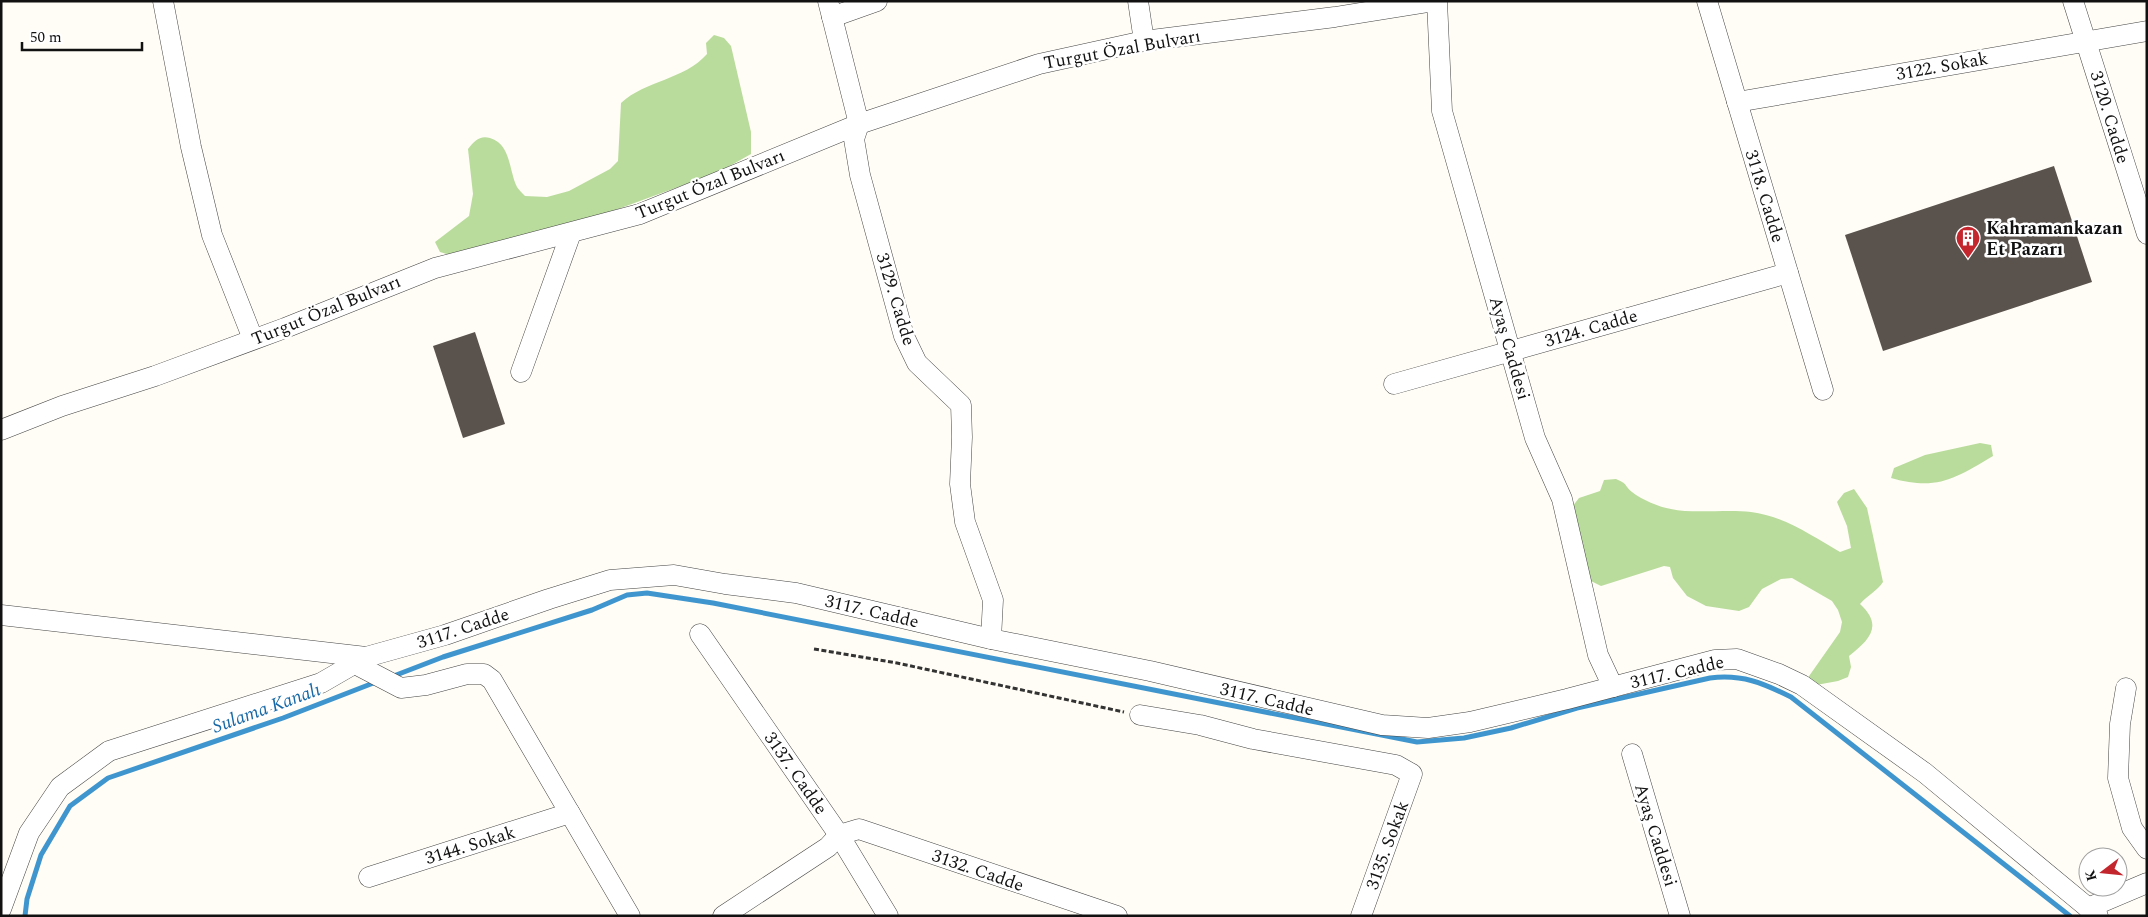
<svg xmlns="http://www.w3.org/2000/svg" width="2148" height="917" font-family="Spectral,serif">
<rect width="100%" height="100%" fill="#fffdf5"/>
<g fill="#b9dc9c">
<path d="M714 35 724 38 731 46 751 132V154L719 172 599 216 450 255 440 252 435 242 469 216 473 194 468 149C474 141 480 135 490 138 511 144 509 171 517 187 519 190 522 193 525 196L547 197 569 191 610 169 618 161 621 103C646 80 684 80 707 54L706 43Z"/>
<path d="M1980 443 1991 445 1993 456C1954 479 1937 491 1891 478L1894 468 1925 455Z"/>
<path d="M1616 479C1628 484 1624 485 1632 492 1642 500 1659 507 1671 509 1693 514 1727 509 1751 512 1784 516 1812 536 1840 552L1851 548 1847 526 1837 502 1844 493 1854 489 1867 508 1883 582C1877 591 1868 595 1860 604 1884 626 1869 640 1849 656L1851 667 1848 677 1838 681 1816 685 1807 679 1840 632 1842 622 1838 610 1832 601 1792 578 1781 579 1762 589 1749 607 1739 611 1706 606 1687 596 1673 578 1670 567 1664 566 1601 586 1591 581 1572 507 1579 498 1600 491 1604 480Z"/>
</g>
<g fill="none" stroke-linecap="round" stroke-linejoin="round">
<g stroke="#3f96cf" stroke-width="5">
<path d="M391 677 443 657 592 610 627 595 647 593 713 603 1417 742 1464 738 1511 728 1577 708 1710 678C1742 674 1763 683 1791 697L2070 916"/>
<polyline points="25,916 27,899 41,855 70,806 108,778 283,718 376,682"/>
</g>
</g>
<g fill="#5a524d">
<polygon points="2054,166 2092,282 1883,351 1845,235"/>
<polygon points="475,332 505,424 463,438 433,346"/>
</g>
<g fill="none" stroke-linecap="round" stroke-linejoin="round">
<defs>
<g id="minor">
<polyline points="163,1 191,147 212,235 253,339"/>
<polyline points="828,1 859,124 854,139 860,175 904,336 917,363 961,405 962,437 960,484 965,522 993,600 991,639"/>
<polyline points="1138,1 1144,41"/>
<polyline points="1437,1 1442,111 1535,438 1562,499 1598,655 1613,687"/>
<polyline points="1707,1 1823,390"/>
<polyline points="2073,1 2147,234"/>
<polyline points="832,17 877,1"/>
<polyline points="1737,102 2147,31"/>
<polyline points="521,372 571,233"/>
<polyline points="1394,384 1788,273"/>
<polyline points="1,430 62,406 155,376 285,328 435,268 640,214 859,124 1039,64 1144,41 1335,17 1435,1"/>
<polyline points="1,615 366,657"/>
<polyline points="700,634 839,835 888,916"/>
<polyline points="355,664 401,688 426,685 467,674 484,674 492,680 630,916"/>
<polyline points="2126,688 2120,724 2118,778 2132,828 2147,849"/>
<polyline points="1140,715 1200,725 1253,739 1396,765 1412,774 1361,916"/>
<polyline points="1632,754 1680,916"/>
<polyline points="369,877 570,813"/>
<polyline points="2088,908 2147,883"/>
<polyline points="1,909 29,833 60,787 109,751 321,683 366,657 445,635 549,599 610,580 674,575 725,584 796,593 991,639 1150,671 1382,725 1428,728 1470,722 1567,699 1715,660 1737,659 1779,674 1802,685 1925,773 2098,916"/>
<polyline points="723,916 828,847 839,835 859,829 1117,916"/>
</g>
</defs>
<use href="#minor" stroke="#444" stroke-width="21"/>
<polyline stroke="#333" stroke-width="3" stroke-dasharray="5 2.5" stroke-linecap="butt" points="814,649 897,663 1124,712"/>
<use href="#minor" stroke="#fff" stroke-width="20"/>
</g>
<defs>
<symbol id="building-pin" viewBox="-11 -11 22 30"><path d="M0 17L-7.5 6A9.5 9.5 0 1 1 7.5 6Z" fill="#c4262e" stroke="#fff"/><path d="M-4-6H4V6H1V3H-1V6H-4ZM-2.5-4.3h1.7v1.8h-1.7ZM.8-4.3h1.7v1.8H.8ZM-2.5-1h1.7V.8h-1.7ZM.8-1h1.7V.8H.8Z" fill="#fff"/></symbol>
</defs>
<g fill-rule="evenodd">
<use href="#building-pin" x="1954" y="224" width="28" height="38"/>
</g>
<g text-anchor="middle" stroke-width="5" stroke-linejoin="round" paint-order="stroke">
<g font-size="18" fill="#111" stroke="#fff">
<text transform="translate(1122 49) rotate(-10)" y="6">Turgut Özal Bulvarı</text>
<text transform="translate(1942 66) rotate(-10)" y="6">3122. Sokak</text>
<text transform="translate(2110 117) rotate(73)" y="6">3120. Cadde</text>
<text transform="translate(710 184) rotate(-22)" y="6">Turgut Özal Bulvarı</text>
<text transform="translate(1765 196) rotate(73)" y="6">3118. Cadde</text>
<text transform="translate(896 299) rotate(73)" y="6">3129. Cadde</text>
<text transform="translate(326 310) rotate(-22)" y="6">Turgut Özal Bulvarı</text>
<text transform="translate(1591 328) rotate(-16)" y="6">3124. Cadde</text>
<text transform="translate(1510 348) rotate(74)" y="6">Ayaş Caddesi</text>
<text transform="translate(872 611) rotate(13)" y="6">3117. Cadde</text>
<text transform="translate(463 628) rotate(-18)" y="6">3117. Cadde</text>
<text transform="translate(1677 672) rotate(-13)" y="6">3117. Cadde</text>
<text transform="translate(1267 699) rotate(13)" y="6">3117. Cadde</text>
<text transform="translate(796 773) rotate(55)" y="6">3137. Cadde</text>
<text transform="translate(1656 835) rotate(73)" y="6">Ayaş Caddesi</text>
<text transform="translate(470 845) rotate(-17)" y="6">3144. Sokak</text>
<text transform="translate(1387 845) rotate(-70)" y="6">3135. Sokak</text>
<text transform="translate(978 870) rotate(19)" y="6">3132. Cadde</text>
</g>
<g font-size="18" font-weight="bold" fill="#111" stroke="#fff" text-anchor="start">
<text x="1986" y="234">Kahramankazan<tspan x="1986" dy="21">Et Pazarı</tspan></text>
</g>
<g font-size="19" font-style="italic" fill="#1768a6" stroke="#fff">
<text transform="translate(266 707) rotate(-20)" y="7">Sulama Kanalı</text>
</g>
</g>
<rect width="2148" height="917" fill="none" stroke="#111111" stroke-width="5"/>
<g transform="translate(2103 872) rotate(254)"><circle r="24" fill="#ffffff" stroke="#a0a0a0"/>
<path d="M0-4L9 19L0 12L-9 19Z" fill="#c4262e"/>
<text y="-8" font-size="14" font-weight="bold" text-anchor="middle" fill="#111111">K</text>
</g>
<path d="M22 42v8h120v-8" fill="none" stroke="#111111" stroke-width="2.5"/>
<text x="30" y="42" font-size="15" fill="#111111" stroke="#ffffff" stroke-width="4" paint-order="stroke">50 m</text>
</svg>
